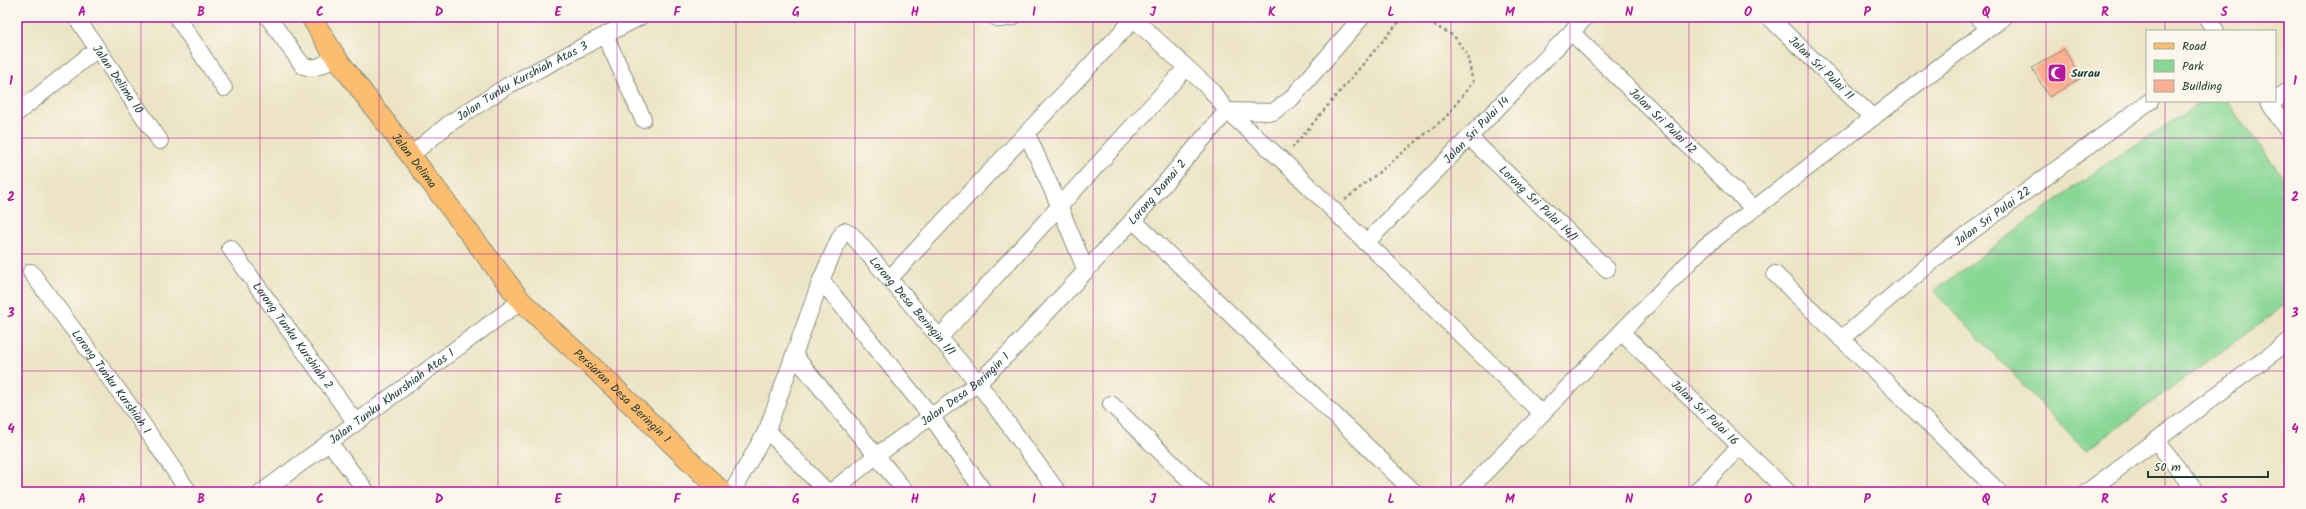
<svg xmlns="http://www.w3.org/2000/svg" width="2306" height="509" font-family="Kalam,sans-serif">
<rect width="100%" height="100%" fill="#fbf7ec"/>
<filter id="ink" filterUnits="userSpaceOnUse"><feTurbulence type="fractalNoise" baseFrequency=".025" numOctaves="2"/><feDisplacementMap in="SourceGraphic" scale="8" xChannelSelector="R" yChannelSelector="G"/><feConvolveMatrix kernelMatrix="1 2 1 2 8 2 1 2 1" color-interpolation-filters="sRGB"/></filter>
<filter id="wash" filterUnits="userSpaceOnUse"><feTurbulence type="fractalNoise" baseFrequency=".012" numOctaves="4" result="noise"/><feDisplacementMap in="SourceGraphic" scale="16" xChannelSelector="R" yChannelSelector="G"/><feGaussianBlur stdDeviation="0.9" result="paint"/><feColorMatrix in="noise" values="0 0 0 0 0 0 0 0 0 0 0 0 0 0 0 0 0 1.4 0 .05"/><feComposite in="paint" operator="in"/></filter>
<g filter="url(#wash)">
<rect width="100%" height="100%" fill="#ece4c4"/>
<polygon fill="#89d795" stroke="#548a64" points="2203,101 2227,101 2289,186 2289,302 2086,451 1934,291 2097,170"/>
<g id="blocks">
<polygon fill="#fcae93" points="2064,49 2081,78 2049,97 2032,68"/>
</g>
</g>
<g filter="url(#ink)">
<use href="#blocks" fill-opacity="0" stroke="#86907c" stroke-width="1"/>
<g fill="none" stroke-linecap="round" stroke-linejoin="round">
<defs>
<g id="minor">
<path id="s1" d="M76 17 160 141"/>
<polyline points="177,17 224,88"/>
<path d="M268 17 303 66C317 70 324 65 335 56"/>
<polyline points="995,17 1000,19 1013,17"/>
<polyline points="1132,17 1211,90 1227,111 1282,160 1542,414"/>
<path id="s2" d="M1769 17 1873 118"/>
<polyline points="1978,17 1989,28"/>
<polyline points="2206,17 2216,31"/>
<path id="s3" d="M1571 32 1754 209"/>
<polyline points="605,35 643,119"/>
<polyline points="2275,100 2289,90"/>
<polyline points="2268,101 2289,133"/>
<polyline points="17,113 97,49"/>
<polyline points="1027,134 1059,205 1086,271"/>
<path id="s4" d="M1469 137 1607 269"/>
<path id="s5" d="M411 155 450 123 507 86 640 17"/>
<polyline points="1133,220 1414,492"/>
<path id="s6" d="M1366 243 1586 17"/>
<path id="s7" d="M230 248 356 423"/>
<path id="s8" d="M31 272 135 413 189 492"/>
<polyline points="1775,274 1999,492"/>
<polyline points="890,278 1133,20"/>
<polyline points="821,280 931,416 984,492"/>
<path id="s9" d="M1622 333 1788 492"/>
<polyline points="939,338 1186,68"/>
<path id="s10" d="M1841 339 1946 250 2150 101"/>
<polyline points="794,355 906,492"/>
<polyline points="1111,404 1202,492"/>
<polyline points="767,430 827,492"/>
<polyline points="2156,441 2196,492"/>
<polyline points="329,442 367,492"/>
<path id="s11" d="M262 492 521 301"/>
<path id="s12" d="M732 492 767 430 821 280 840 237 844 231 852 235 978 383 1058 492"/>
<path id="s13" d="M831 492 877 455 978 383 1013 349 1133 220 1227 111 1273 112 1291 99 1362 17"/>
<polyline points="1466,492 1703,248 2004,17"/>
<polyline points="1696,492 1740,446"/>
<polyline points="2087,492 2289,341"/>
</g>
<g id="major">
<path id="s14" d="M311 17 335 56 521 301 598 372 722 492"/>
</g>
</defs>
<use href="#minor" stroke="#86907c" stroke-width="18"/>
<use href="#major" stroke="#86907c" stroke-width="22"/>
<g stroke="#86907c" stroke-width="2.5" stroke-dasharray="3 3" stroke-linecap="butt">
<polyline points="1292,148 1403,17"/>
<polyline points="1345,200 1446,117 1473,82 1467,54 1454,36 1419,17"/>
</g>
<use href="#minor" stroke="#fff" stroke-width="16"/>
<use href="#major" stroke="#fcbd6f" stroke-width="20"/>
</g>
</g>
<path fill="none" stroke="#b5179e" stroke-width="1" stroke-opacity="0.55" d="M141 17V492M260 17V492M379 17V492M498 17V492M617 17V492M736 17V492M855 17V492M974 17V492M1093 17V492M1213 17V492M1332 17V492M1451 17V492M1570 17V492M1689 17V492M1808 17V492M1927 17V492M2046 17V492M2165 17V31M2165 101V492M17 138H2289M17 254H2289M17 371H2289"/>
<defs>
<symbol id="mosque-square" viewBox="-11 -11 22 22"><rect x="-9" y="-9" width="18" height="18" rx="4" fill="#b5179e" stroke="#fbf7ec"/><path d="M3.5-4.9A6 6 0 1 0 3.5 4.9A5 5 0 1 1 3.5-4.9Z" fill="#fff"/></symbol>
</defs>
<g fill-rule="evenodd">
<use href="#mosque-square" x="2046" y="62" width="22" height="22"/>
</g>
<g text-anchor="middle" stroke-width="4" stroke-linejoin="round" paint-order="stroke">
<g font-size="12" fill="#1f3d34" stroke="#fbf7ec">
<text dy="4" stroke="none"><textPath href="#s2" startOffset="73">Jalan Sri Pulai 11</textPath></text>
<text dy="4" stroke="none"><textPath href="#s1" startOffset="75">Jalan Delima 10</textPath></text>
<text dy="4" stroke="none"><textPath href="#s5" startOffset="134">Jalan Tunku Kurshiah Atas 3</textPath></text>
<text dy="4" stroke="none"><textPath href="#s3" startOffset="128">Jalan Sri Pulai 12</textPath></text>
<text dy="4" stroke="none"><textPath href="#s6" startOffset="158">Jalan Sri Pulai 14</textPath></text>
<text dy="4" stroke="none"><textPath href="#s14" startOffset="177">Jalan Delima</textPath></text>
<text dy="4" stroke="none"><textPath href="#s13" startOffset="445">Lorong Damai 2</textPath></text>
<text dy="4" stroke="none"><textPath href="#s4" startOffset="96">Lorong Sri Pulai 14/1</textPath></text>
<text dy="4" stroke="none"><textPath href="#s10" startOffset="195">Jalan Sri Pulai 22</textPath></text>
<text dy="4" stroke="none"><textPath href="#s12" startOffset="387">Lorong Desa Beringin 1/1</textPath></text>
<text dy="4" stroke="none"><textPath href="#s7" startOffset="108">Lorong Tunku Kurshiah 2</textPath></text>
<text dy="4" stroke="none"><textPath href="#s8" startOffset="136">Lorong Tunku Kurshiah 1</textPath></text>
<text dy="4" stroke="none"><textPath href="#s13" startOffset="169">Jalan Desa Beringin 1</textPath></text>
<text dy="4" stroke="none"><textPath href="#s11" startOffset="161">Jalan Tunku Khurshiah Atas 1</textPath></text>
<text dy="4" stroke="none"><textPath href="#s14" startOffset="492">Persiaran Desa Beringin 1</textPath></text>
<text dy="4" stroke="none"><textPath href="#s9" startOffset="115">Jalan Sri Pulai 16</textPath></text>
</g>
<g font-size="12" font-weight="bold" fill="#1f3d34" stroke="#fbf7ec" text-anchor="start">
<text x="2071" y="77">Surau</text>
</g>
</g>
<rect width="2306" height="509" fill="none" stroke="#fbf7ec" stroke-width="44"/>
<rect x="2146" y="30" width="130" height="72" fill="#fbf7ec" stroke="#a3ada2"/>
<rect x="2154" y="43" width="20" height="6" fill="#fcbd6f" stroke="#a3ada2"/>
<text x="2182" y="50" font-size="12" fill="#1f3d34">Road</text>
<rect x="2154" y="60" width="20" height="12" fill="#89d795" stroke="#a3ada2"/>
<text x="2182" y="70" font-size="12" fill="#1f3d34">Park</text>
<rect x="2154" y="80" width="20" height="12" fill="#fcae93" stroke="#a3ada2"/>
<text x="2182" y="90" font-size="12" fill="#1f3d34">Building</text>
<path d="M2148 471v6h120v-6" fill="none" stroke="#1f3d34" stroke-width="2"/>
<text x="2154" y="471" font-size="12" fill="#1f3d34" stroke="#fbf7ec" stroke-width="3" paint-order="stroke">50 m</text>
<rect x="22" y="22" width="2262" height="465" fill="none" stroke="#b5179e" stroke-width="1.5"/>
<g font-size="13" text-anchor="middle" font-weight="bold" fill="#b5179e">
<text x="82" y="16">A</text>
<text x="201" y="16">B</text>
<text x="320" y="16">C</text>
<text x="439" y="16">D</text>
<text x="558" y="16">E</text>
<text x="677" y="16">F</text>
<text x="796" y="16">G</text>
<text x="915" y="16">H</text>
<text x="1034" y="16">I</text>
<text x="1153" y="16">J</text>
<text x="1272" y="16">K</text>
<text x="1391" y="16">L</text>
<text x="1510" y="16">M</text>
<text x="1629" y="16">N</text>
<text x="1748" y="16">O</text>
<text x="1867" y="16">P</text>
<text x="1986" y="16">Q</text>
<text x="2105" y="16">R</text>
<text x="2224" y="16">S</text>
<text x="11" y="85">1</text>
<text x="2295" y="85">1</text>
<text x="11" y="201">2</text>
<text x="2295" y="201">2</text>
<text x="11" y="317">3</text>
<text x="2295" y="317">3</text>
<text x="11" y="433">4</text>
<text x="2295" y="433">4</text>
<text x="82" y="503">A</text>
<text x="201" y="503">B</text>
<text x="320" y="503">C</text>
<text x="439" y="503">D</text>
<text x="558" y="503">E</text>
<text x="677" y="503">F</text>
<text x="796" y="503">G</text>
<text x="915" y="503">H</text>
<text x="1034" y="503">I</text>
<text x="1153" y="503">J</text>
<text x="1272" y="503">K</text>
<text x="1391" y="503">L</text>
<text x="1510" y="503">M</text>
<text x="1629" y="503">N</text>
<text x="1748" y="503">O</text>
<text x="1867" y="503">P</text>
<text x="1986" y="503">Q</text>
<text x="2105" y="503">R</text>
<text x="2224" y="503">S</text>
</g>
</svg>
